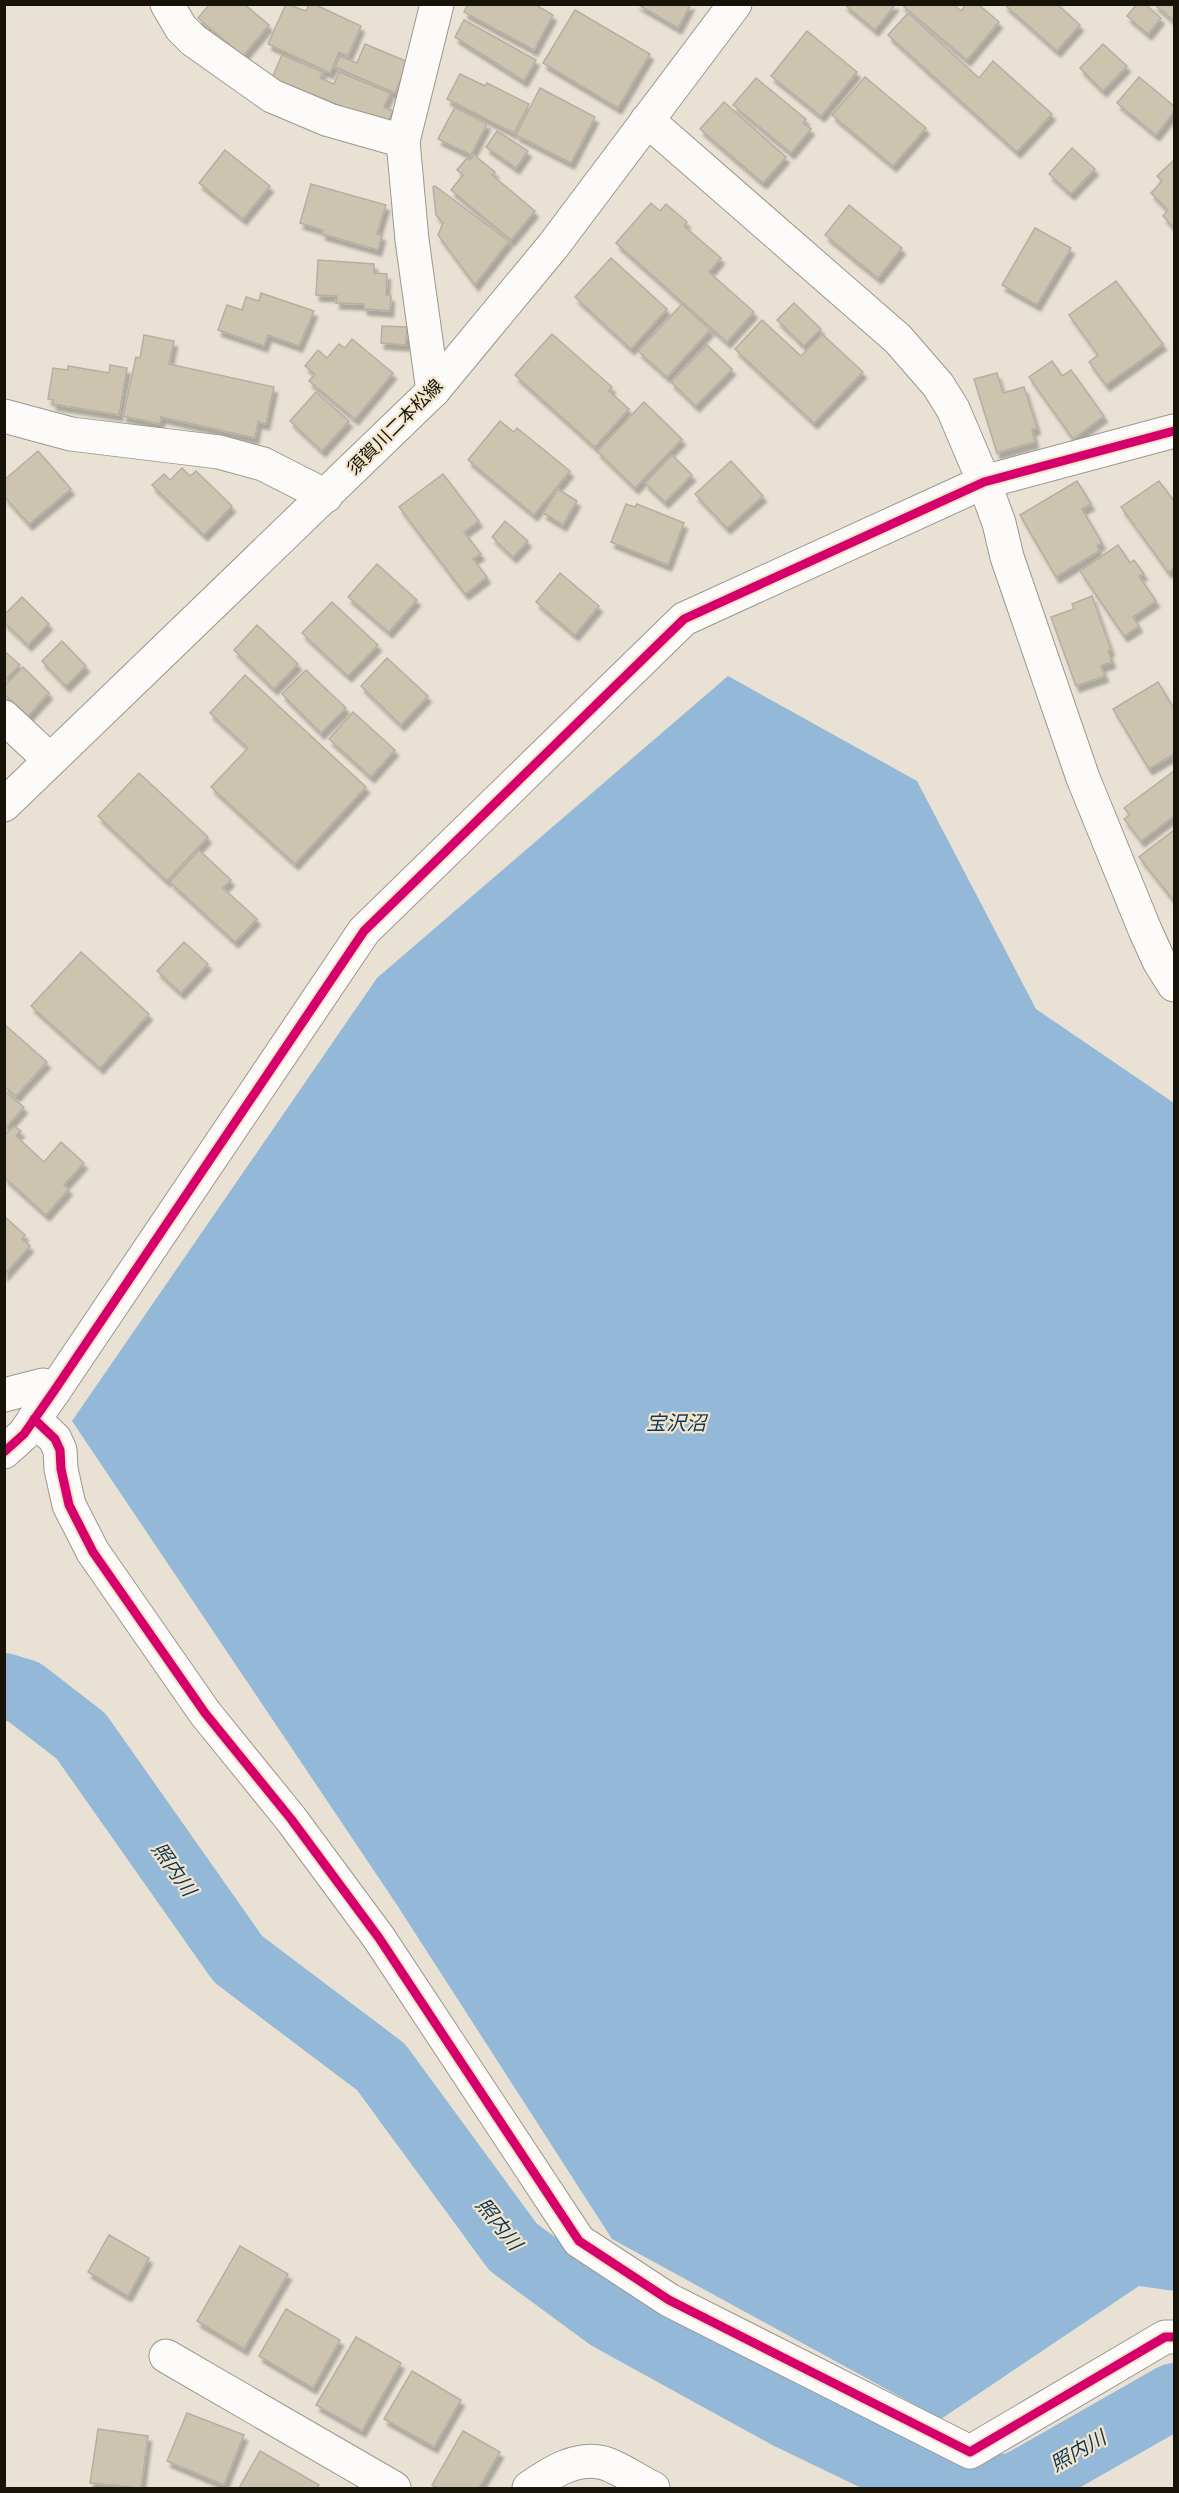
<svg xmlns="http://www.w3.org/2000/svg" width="1179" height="2493" font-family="'Nunito Sans','Noto Sans JP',sans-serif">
<defs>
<filter id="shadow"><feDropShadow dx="3.5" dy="6" stdDeviation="1.5" flood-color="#0004"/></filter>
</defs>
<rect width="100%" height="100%" fill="#e9e2d4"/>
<polygon fill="#94b8d8" points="728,676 917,781 1036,1009 1174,1103 1174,2291 1139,2286 941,2419 612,2239 397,1905 72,1421 377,978"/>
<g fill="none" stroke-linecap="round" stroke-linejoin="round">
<polyline stroke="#94b8d8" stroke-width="66" points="4,1686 24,1692 81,1736 238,1959 381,2067 513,2247 608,2317 788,2416 931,2485 1014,2487 1174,2396"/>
</g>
<g fill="#cdc4b0" stroke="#b4aea4" stroke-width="1.5" filter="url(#shadow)">
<polygon points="210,4 244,4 269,25 243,56 198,18"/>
<polygon points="286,4 306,11 309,4 314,4 361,26 348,56 339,52 330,73 268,44"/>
<polygon points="468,4 534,4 553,15 534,50 464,12"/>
<polygon points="637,4 691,4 678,28"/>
<polygon points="844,4 895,4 895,5 875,30"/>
<polygon points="901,4 953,4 961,11 966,4 978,4 999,22 967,60"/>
<polygon points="1004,4 1057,4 1080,25 1057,51"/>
<polygon points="1137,4 1145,4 1161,18 1148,34 1127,16"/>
<polygon points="1154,4 1174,4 1174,21"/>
<polygon points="575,10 650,54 618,108 543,63"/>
<polygon points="908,13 979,78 993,61 1052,114 1017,152 888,35"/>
<polygon points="464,20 536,60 524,81 455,37"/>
<polygon points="807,31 857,72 821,116 771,76"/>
<polygon points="365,44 408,62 395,93 335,67 340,56 357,63"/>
<polygon points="1103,44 1127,66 1103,91 1080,68"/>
<polygon points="282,55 323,72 320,78 334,84 339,72 390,93 384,107 393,111 387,125 272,78"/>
<polygon points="460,74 485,86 487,83 529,104 514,133 447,99"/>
<polygon points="865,77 926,128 893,166 832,115"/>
<polygon points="1139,77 1174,106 1174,112 1156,135 1117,103"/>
<polygon points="756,78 806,119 803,123 811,129 791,153 733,105"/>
<polygon points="540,88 595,117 571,163 516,135"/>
<polygon points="724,102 786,157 763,183 700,129"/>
<polygon points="455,107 487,124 471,155 438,139"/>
<polygon points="497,131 528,151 516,168 486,147"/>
<polygon points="1072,148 1095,169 1071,194 1049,174"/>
<polygon points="225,150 270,186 243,219 199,183"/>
<polygon points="474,155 495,172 492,175 535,211 511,240 451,190 463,175 457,170 467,158 470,160"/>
<polygon points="1174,160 1174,227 1163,216 1168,210 1151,193 1162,181 1157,176"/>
<polygon points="311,184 386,205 377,234 382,235 378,250 322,234 323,230 300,223"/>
<polygon points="435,186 509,241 475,285 438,235 443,223 436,215 433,187"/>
<polygon points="651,203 660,211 666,204 687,222 684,226 721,258 709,272 754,312 727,342 616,243"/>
<polygon points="849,205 902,248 878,278 825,235"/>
<polygon points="1035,228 1071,248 1037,305 1002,285"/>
<polygon points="611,258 667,309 631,349 575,297"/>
<polygon points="318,260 374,264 374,273 387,274 386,295 391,296 390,311 364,309 364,304 336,303 337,296 316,295"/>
<polygon points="1116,281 1163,344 1106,385 1089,362 1098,355 1069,315"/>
<polygon points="261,293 314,311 299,346 268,335 264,346 218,330 227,305 242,310 246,297 259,301"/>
<polygon points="794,303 821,329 804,346 777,320"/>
<polygon points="682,304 710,330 667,377 638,351"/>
<polygon points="762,320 801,356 822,334 863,372 814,423 735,349"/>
<polygon points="382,326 407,327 406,345 381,343"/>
<polygon points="552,334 612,387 609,391 629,409 595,447 515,375"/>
<polygon points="144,335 174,341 169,364 274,387 266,424 258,422 255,438 161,417 160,424 123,416 136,357 140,358"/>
<polygon points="352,339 393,373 355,419 309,381 315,374 305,366 318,350 327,358 339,344 345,348"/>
<polygon points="707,345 732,369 696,406 671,382"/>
<polygon points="1052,361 1062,376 1071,370 1104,416 1073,439 1029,377"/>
<polygon points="110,365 127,368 119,415 53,404 53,400 48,399 53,368 68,370 68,366 109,373"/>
<polygon points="997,373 1003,393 1024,387 1037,428 1032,430 1035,442 997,453 974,379"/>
<polygon points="316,392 349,421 322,451 290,421"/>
<polygon points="644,402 682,439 635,488 597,451"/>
<polygon points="500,421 514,432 517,428 570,471 534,515 468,460"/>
<polygon points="38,451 71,489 29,524 4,496 4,480"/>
<polygon points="672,455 692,475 665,502 645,483"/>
<polygon points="731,461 763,496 727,528 695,494"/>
<polygon points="182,468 190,476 196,471 232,506 204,535 152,485 164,474 170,480"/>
<polygon points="443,474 479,521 464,532 481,554 473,559 487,577 465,594 399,507"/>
<polygon points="1077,481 1091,504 1082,509 1102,543 1097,546 1099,551 1056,577 1020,515"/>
<polygon points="1159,481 1174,501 1174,568 1168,572 1121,507"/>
<polygon points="558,489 577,501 563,525 543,513"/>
<polygon points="626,504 635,507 637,504 684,523 668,565 611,542"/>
<polygon points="505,521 528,541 513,557 492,537"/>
<polygon points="1118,545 1130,563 1134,560 1144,574 1139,576 1156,601 1133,617 1139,626 1124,636 1080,571"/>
<polygon points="377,564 417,600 389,632 348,597"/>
<polygon points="560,573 599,606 575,635 536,602"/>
<polygon points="1092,596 1111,650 1108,651 1112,662 1101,666 1105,676 1076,686 1051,617 1074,609 1072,604"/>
<polygon points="22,597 49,624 28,645 4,622 4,615"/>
<polygon points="332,602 378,645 348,676 302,633"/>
<polygon points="257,625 298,664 274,689 234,650"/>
<polygon points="62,641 86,666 66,686 42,661"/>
<polygon points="4,651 20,665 4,681"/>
<polygon points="387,658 428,696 401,725 361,686"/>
<polygon points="23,667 49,693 28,716 4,694 4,686"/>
<polygon points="306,670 346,708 321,733 282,694"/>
<polygon points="245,675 366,787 295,864 211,787 248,748 210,713"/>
<polygon points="1158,682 1174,709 1174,754 1149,769 1113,709"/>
<polygon points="353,712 395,750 371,777 329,739"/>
<polygon points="1174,771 1174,816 1141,841 1124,819 1130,815 1124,808"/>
<polygon points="139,773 208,837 167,881 98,816"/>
<polygon points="1174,830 1174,901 1139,857"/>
<polygon points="199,850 231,880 223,888 257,919 235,942 170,882"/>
<polygon points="184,942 208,964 181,993 157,971"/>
<polygon points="81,952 149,1014 100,1068 31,1006"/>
<polygon points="4,1024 47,1062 16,1096 4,1086"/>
<polygon points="4,1091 24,1107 4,1130"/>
<polygon points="14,1126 21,1131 16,1136 44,1162 61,1142 84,1163 64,1185 69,1189 46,1215 4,1177 4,1136"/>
<polygon points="4,1216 25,1235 22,1239 30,1246 4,1275"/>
<polygon points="109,2235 149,2258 128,2296 88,2272"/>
<polygon points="240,2246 288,2274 244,2349 197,2321"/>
<polygon points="286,2309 340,2340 313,2388 259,2356"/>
<polygon points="356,2337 401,2363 362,2431 316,2405"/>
<polygon points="412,2371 461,2400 434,2447 384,2419"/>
<polygon points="187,2413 244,2435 224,2485 167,2461"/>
<polygon points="98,2429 148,2436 141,2488 90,2483"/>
<polygon points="463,2431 500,2452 479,2488 438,2488 432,2485"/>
<polygon points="260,2451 319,2485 317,2488 239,2488"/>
</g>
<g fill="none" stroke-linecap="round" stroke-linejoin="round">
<defs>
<g id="minor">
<polyline points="167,4 181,28 193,40 272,96 329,120 403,141"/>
<polyline points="647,120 898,339 938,385 953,409 984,482 999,523 1007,557 1083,778 1145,930 1159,961 1174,985"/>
<polyline points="433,391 412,240 403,141 437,4"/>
<polyline points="4,416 71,434 219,452 263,464 326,496"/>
<polyline points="4,717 50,760"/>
<polyline points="4,1395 43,1385 54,1391"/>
<polyline points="34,1419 55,1439 60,1450 61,1469 69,1505 93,1552 205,1713 291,1819 379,1938 579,2241 669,2300 970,2452 1165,2337 1174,2337"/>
<polyline points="4,1452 24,1434 54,1391 364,931 684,619 984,482 1174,431"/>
<polyline points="166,2356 394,2488"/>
<path d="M529 2488C550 2473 579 2454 607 2464 623 2470 638 2481 653 2488"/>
</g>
<polyline id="secondary" points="4,805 433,391 553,246 735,4"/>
</defs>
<use href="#minor" stroke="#9c978c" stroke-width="35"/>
<use href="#secondary" stroke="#9c978c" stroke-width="35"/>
<use href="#minor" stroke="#fcfbf9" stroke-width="33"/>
<use href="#secondary" stroke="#fcfbf9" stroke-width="33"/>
<defs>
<g id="cycleway">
<polyline points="34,1419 55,1439 60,1450 61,1469 69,1505 93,1552 205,1713 291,1819 379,1938 579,2241 669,2300 970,2452 1165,2337 1174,2337"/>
<polyline points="4,1452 24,1434 54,1391 364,931 684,619 984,482 1174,431"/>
</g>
</defs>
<use href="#cycleway" stroke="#f2e5cb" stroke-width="13"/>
<use href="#cycleway" stroke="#d6006c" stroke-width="9"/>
</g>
<g text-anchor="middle" stroke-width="4.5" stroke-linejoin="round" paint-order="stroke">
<g font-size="18" fill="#171309" stroke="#f2e5cb">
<text transform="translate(395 427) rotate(-45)" y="6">須賀川二本松線</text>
</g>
<g font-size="20" font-style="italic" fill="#0d3759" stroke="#f2e5cb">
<text x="676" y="1430">宝沢沼</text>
<text transform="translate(174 1869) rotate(55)" y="7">照内川</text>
<text transform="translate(499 2224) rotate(51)" y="7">照内川</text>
<text transform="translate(1078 2451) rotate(-30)" y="7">照内川</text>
</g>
</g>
<rect width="1179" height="2493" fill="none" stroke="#171309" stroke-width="12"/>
</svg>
